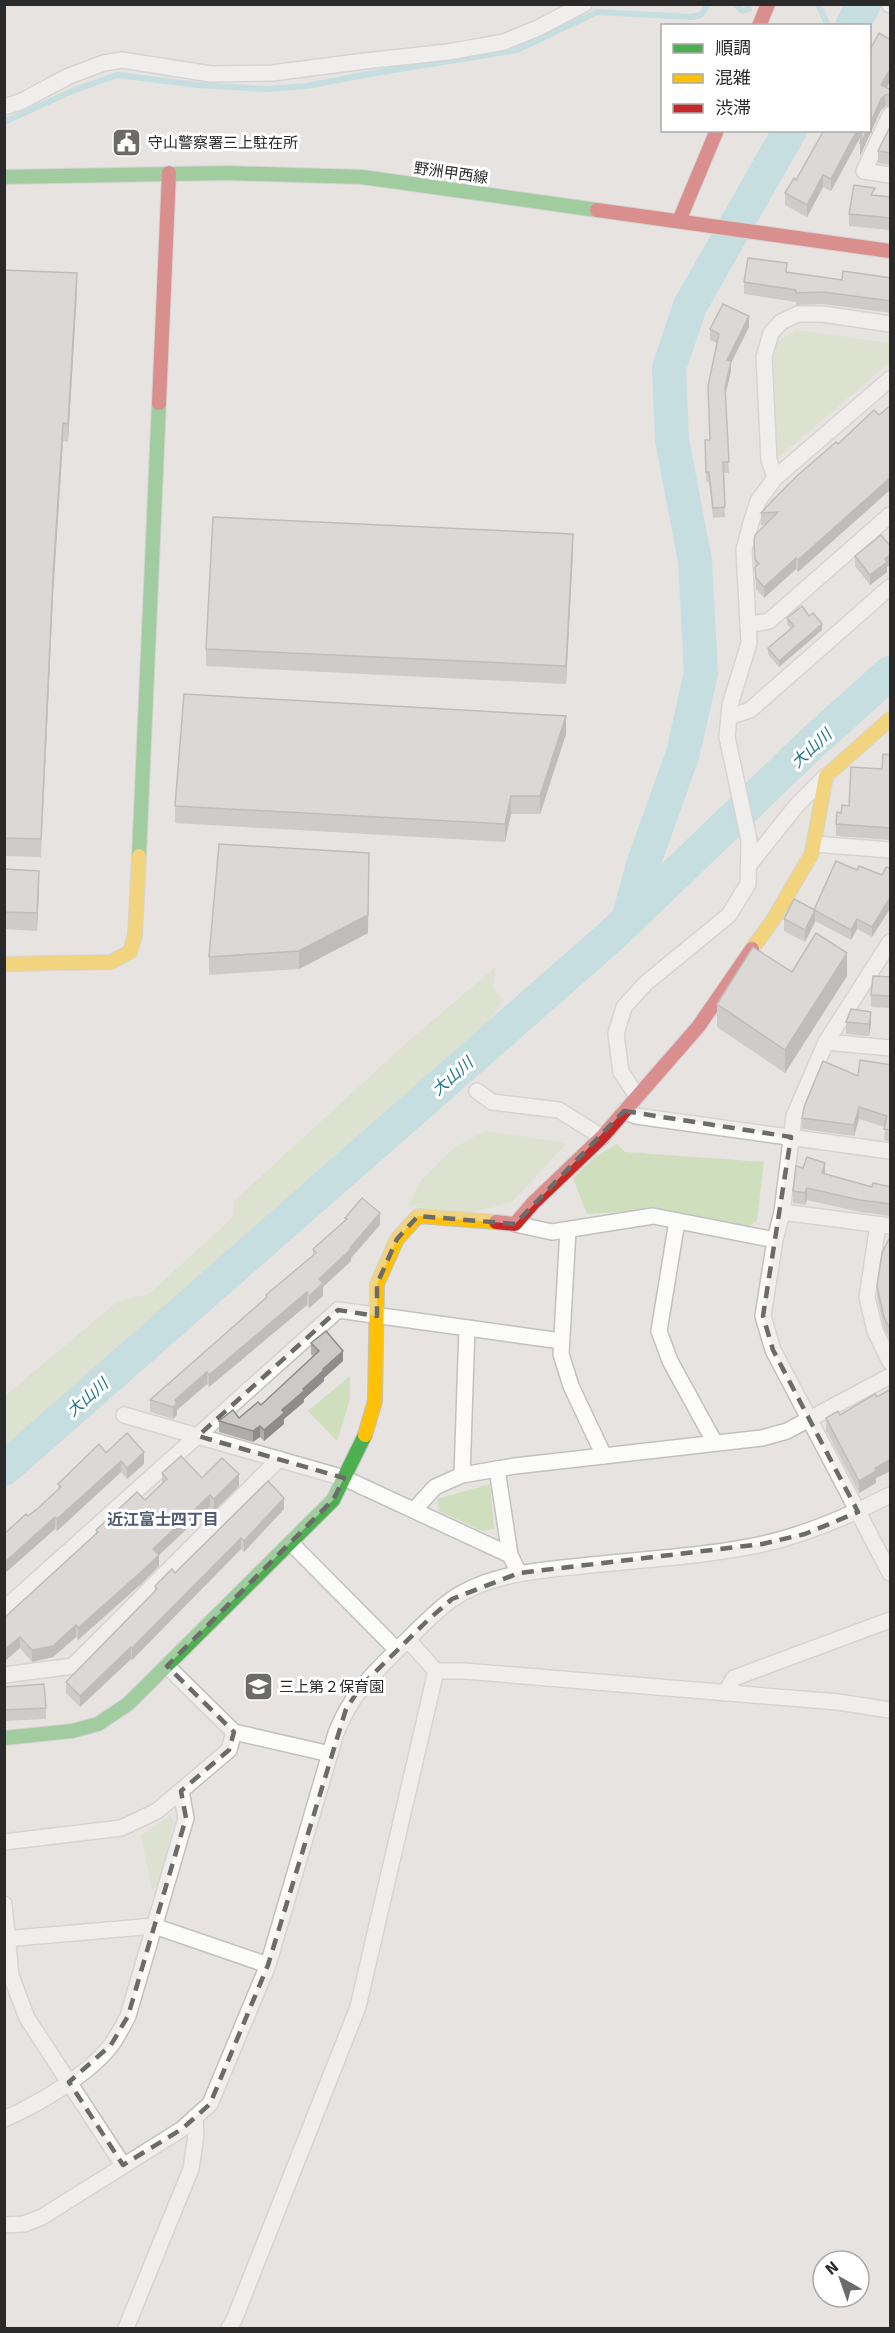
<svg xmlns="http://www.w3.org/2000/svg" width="895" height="2333" font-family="Signika,'Noto Sans JP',sans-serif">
<rect width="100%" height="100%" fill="#e7e3e0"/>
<g fill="#cfdebd">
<polygon points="796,330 890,343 890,362 774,461 764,363 776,342"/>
<polygon points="496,967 493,987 503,1000 445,1090 5,1484 5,1396 118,1301 149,1294 232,1218 234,1201 414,1036"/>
<polygon points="484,1131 567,1143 513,1201 466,1214 408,1205 421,1180 454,1148"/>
<polygon points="617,1144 625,1152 764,1162 757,1220 744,1231 672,1214 622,1212 587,1214 573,1178 594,1158"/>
<polygon points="350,1376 350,1399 337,1441 308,1411"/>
<polygon points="490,1484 494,1529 482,1531 439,1511 437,1499"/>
<polygon points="170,1816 174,1821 160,1882 152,1890 141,1835"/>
</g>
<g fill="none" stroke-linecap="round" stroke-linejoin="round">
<g stroke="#9dd7df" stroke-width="6">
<polyline points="735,4 742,11 749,9"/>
<polyline points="818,4 828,26"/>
<polyline points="4,122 72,91 117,75 197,85 268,89 307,86 363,75 517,50 597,12 691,17 701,15 708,4"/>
</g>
<g stroke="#9dd7df" stroke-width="34">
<polyline points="852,26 864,4"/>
<polyline points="628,920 643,865 683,753 701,673 695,561 672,440 669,368 690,306 790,130"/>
<polyline points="4,1469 611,936 812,743 890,673"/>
</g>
<defs>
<g id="street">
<polyline points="889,4 890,5"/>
<polyline points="4,107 20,102 69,76 104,63 122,60 211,74 272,73 365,61 448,52 504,42 538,28 584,4"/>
<polyline points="890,115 864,171 890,175"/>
<polyline points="775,478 769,460 764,357 771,333 781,322 798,314 822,314 890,324"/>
<polyline points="748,625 769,621 890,515"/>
<polyline points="729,717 750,710 890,587"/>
<polyline points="814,844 890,850"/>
<polyline points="749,865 797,805 826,776"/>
<polyline points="890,942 826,1042 794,1116 782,1212 775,1240 763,1316 773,1350 890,1573"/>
<polyline points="826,1042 890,1048"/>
<polyline points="477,1091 492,1102 559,1110 602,1137"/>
<polyline points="637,1096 621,1072 616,1034 624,1007 646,983 729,915 748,884 749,840 727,737 730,705 749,643 744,550 751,523 758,501 775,478 890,379"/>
<polyline points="624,1111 636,1116 890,1151"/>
<polyline points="782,1212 890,1226"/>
<polyline points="677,1221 659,1331 670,1361 715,1443"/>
<polyline points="515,1224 552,1232 653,1216 775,1240"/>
<polyline points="878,1225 867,1297 875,1331 890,1362"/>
<polyline points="568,1230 561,1354 571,1386 604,1456"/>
<polyline points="124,1415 344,1478 510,1555 519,1573"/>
<polyline points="497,1469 510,1555"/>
<polyline points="462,1475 467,1328"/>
<polyline points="414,1510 435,1487 462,1475 515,1466 762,1438 787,1431 890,1376"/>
<polyline points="291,1543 397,1650"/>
<polyline points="4,1609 338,1310 561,1341"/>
<polyline points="408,1640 436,1671 464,1671 838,1702 890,1710"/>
<polyline points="167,1666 234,1732 330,1754"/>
<polyline points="4,1675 73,1666 279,1459"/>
<polyline points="725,1693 734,1678 890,1620"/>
<polyline points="4,1842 121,1828 157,1811 229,1750 234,1732"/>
<polyline points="4,1904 11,1976 27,2018 123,2165"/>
<polyline points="4,1939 154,1926 268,1965"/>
<path d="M4 2119C37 2105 91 2073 112 2044 118 2036 123 2025 128 2016L186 1818 181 1791"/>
<path d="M4 2225 24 2224 42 2217 182 2129 210 2104 268 1965 336 1733C352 1693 371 1676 401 1646 417 1631 433 1613 451 1600 491 1572 544 1570 591 1565 648 1559 707 1556 763 1544 808 1534 849 1516 890 1495"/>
<polyline points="126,2328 191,2169 196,2135 195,2117"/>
<polyline points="229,2328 234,2320 358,2007 436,1671"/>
</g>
<g id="fast">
<polyline points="4,177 226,173 362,177 597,210"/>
<polyline points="139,856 159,403"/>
<polyline points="4,1738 72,1731 98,1724 128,1704 333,1500 365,1435"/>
</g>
<g id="slow">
<polyline points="752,949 773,920 812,853 826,776 890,719"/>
<polyline points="4,964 111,962 130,952 135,935 139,856"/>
<polyline points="365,1435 375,1401 377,1284 397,1239 418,1216 496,1222"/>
</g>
<g id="jam">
<polyline points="759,26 768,4"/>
<polyline points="597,210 890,251"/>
<polyline points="679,221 717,130"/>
<polyline points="159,403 169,173"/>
<polyline points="496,1222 515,1224 533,1203 602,1137 698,1027 752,949"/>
</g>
</defs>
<use href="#street" stroke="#c1c1c1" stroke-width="18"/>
<use href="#fast" stroke="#c1c1c1" stroke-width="16"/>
<use href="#slow" stroke="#c1c1c1" stroke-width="16"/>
<use href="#jam" stroke="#c1c1c1" stroke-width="16"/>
<use href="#street" stroke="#fbfbfa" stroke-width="15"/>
<use href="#fast" stroke="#4caf50" stroke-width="14"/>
<use href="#slow" stroke="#ffc107" stroke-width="14"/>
<use href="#jam" stroke="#c62828" stroke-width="14"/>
</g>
<g fill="#afadab">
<polygon points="891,40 891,80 886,88 891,90 891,106 885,107 881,110 860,156 862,134 831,191 823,187 807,217 785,205 785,193 796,180"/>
<polygon points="891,125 891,165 878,163 878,151"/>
<polygon points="891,197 891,230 849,226 849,214"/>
<polygon points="4,270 77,291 68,442 63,441 53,595 41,857 4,856"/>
<polygon points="787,272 842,280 891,278 891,313 823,304 796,305 796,302 744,294 744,282"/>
<polygon points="749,327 731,363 731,371 725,395 729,473 724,473 725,517 713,518 709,482 706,482 705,440 710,440 708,386 717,343 710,340 710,329"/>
<polygon points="891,405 891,489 798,572 796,569 764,598 756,589 754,551 754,540 766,524 761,525 761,513 838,444 879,415"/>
<polygon points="573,552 566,684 206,666 206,649"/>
<polygon points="855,556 887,567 887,572 870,585 855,566"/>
<polygon points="787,618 822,630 779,667 768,654 768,648 791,629 787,624"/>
<polygon points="566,734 540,814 511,814 505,842 175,823 175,806"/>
<polygon points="891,755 891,840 836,836 836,824 841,813 882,769"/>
<polygon points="4,869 39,888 37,931 4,929"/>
<polygon points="891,869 891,907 872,937 857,929 851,940 815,921 805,942 784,931 784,919 814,910 857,870 882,875"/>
<polygon points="368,933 299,969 209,975 209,957"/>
<polygon points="792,972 847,976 785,1073 717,1027 717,1004"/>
<polygon points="891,977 891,1008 871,1007 871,995"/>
<polygon points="846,1022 871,1024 869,1036 846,1034"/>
<polygon points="891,1065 891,1142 884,1140 885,1127 859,1119 854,1136 802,1129 802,1118 858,1076"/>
<polygon points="803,1168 872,1187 891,1187 891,1216 860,1212 807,1200 805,1205 793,1203 793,1191"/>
<polygon points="345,1218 380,1225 351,1258 351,1261 323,1287 323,1296 309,1308 307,1305 209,1387 207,1384 177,1410 177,1415 173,1419 150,1412 150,1400 266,1298 266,1295 313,1255 313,1249 345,1221"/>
<polygon points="891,1237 891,1342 884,1328 877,1297 877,1286"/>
<polygon points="311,1343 343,1361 324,1378 324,1381 304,1399 304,1402 284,1419 284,1424 264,1441 260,1437 253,1442 219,1432 219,1421 239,1418 261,1405 313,1356 311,1354"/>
<polygon points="826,1418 876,1478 876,1483 859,1493 826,1430"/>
<polygon points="106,1453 144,1464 127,1479 121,1472 57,1531 55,1529 4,1574 28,1516 37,1509 58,1490 58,1484"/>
<polygon points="162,1473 202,1478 239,1486 214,1511 210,1507 159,1555 159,1566 141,1584 78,1640 76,1637 53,1657 32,1662 20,1648 4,1618 96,1534 96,1530 145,1500 162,1484"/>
<polygon points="284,1509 244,1552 241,1549 132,1660 131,1659 80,1707 66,1693 66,1682 155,1592 155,1586 175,1573"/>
<polygon points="4,1687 46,1708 46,1719 4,1721"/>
</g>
<g fill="#8f8d8b">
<polygon points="891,68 891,80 881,97 881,85"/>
<polygon points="885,95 885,107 881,110 860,156 860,144 867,130 870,130 870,124 881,99"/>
<polygon points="857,130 864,130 831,191 831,179"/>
<polygon points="823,175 823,187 807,217 807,205"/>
<polygon points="77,273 77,291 68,442 68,424"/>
<polygon points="749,316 749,327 731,363 731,371 725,397 727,360"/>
<polygon points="63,423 63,441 53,595 41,857 53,577"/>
<polygon points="891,477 891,489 798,572 798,560"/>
<polygon points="573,534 573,552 566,684 566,666"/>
<polygon points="891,554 891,564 887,567 887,572 870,585 870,575 885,559"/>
<polygon points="796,558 796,569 764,598 764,587"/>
<polygon points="822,624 822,630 779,667 779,661"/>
<polygon points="566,716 566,734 540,814 540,796"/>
<polygon points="511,796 511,814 505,842 505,824"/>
<polygon points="369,853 368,933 299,969 299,951"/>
<polygon points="39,871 39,888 37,931 37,913"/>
<polygon points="891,896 891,907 872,937 872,927"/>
<polygon points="815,910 815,922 805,942 805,930"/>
<polygon points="857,919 857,929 851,940 851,930"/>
<polygon points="847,953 847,976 785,1073 785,1050"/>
<polygon points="871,1012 871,1024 869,1036 869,1024"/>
<polygon points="859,1107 859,1119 854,1136 854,1125"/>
<polygon points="825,1163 825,1174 822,1173"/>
<polygon points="807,1188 807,1200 805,1205 805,1193"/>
<polygon points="380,1213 380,1225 351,1258 351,1261 323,1287 323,1296 309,1308 309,1296 319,1279 350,1248"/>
<polygon points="307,1292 307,1305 209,1387 209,1375"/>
<polygon points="343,1351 343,1361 324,1378 324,1381 304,1399 304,1402 284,1419 284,1424 264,1441 264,1430 282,1410 323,1369"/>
<polygon points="207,1372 207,1384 177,1410 177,1415 173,1419 173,1407 175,1400"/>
<polygon points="260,1426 260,1437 253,1442 253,1431"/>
<polygon points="144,1452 144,1464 127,1479 127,1468"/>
<polygon points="891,1459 891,1471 876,1478 876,1483 859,1493 859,1481 875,1468"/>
<polygon points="121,1461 121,1472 57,1531 57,1519"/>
<polygon points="239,1474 239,1486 214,1511 214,1499"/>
<polygon points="210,1495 210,1507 159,1555 159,1566 141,1584 78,1640 78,1628 153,1549"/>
<polygon points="284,1498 284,1509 244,1552 244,1541"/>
<polygon points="55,1517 55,1529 4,1574 4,1563"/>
<polygon points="241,1538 241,1549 132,1660 132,1648"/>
<polygon points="76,1625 76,1637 53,1657 32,1662 32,1650"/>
<polygon points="20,1637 20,1648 4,1662 4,1650"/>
<polygon points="131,1647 131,1659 80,1707 80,1696"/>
</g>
<g fill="#ccc9c7" stroke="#8f8d8b" stroke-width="1.5">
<polygon points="879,33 891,40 891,68 881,85 891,90 891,94 885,95 881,99 870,124 870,50"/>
<polygon points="891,125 891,153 878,151"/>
<polygon points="824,130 857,130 831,179 823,175 807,205 785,193 794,178 796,180"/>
<polygon points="862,130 867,130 860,144"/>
<polygon points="854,185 875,188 871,195 891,197 891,218 849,214"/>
<polygon points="748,258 787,263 786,272 842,280 843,271 891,278 891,301 823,292 796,293 796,290 744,282"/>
<polygon points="4,270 77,273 68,424 63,423 53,577 41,839 4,838"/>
<polygon points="723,304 749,316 727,360 731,361 725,387 729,462 723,462 725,507 713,508 709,472 706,472 705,440 710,440 708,386 719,334 710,329"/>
<polygon points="891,405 891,477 798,560 796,558 764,587 756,578 755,567 759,564 755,559 754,540 755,535 778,512 761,513 774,499 798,475 836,442 838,444 874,410 879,415"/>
<polygon points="213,517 573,534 566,666 206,649"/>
<polygon points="881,535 891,547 891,554 885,559 887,562 870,575 855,556"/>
<polygon points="802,606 809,616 813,613 822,624 779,661 768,648 794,626 787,618"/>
<polygon points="184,694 566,716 540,796 511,796 505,824 175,806"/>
<polygon points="883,754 891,755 891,828 836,824 837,812 841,813 842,805 849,806 851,767 882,769"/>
<polygon points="219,844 369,853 368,915 299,951 209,957"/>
<polygon points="836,861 857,870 859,866 882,875 886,867 891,869 891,896 872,927 857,919 851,930 814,910"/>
<polygon points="4,869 39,871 37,913 4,912"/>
<polygon points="794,899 815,910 805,930 784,919"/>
<polygon points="816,933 847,953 785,1050 717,1004 753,947 792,972"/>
<polygon points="873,976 891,977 891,996 871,995"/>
<polygon points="851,1009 871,1012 869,1024 846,1022"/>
<polygon points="860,1060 891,1065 891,1130 884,1129 887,1116 859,1107 854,1125 802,1118 804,1107 823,1061 858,1076"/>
<polygon points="807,1157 825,1163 822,1173 872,1187 873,1183 891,1187 891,1204 860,1200 807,1188 805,1193 793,1191 796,1166 803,1168"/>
<polygon points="362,1198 380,1213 350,1248 351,1249 319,1279 323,1283 309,1296 307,1292 209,1375 207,1372 175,1400 177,1403 173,1407 150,1400 267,1297 266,1295 316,1253 313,1249 347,1219 345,1218"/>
<polygon points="890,1237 891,1237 891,1331 884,1317 877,1286 882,1253"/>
<polygon points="326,1331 343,1351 323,1369 324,1370 303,1389 304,1391 282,1410 284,1413 264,1430 260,1426 253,1431 219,1421 233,1410 239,1418 258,1402 261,1405 319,1351 311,1343"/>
<polygon points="891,1389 891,1459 875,1468 876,1471 859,1481 826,1418 838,1411 840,1415 875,1394 877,1397"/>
<polygon points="127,1433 144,1452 127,1468 121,1461 57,1519 55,1517 4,1563 4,1534 26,1514 28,1516 37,1509 61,1487 58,1484 99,1444 106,1453"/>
<polygon points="181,1456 202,1478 222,1458 239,1474 214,1499 210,1495 153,1549 159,1555 141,1572 78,1628 76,1625 53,1646 32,1650 20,1637 4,1650 4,1618 98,1532 96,1530 137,1492 145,1500 167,1479 162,1473"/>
<polygon points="268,1481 284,1498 244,1541 241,1538 132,1648 131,1647 80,1696 66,1682 157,1589 155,1586 172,1569 175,1573 183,1565"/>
<polygon points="44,1684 46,1708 4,1710 4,1687"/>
</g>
<path d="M0 0H895V2333H0ZM624 1111 791 1137 763 1316 773 1350 858 1512 805 1534 762 1544 519 1573 452 1599 428 1620 362 1685 346 1709 268 1965 210 2104 182 2129 123 2165 69 2082 111 2045 128 2016 186 1818 181 1791 229 1750 234 1732 167 1666 333 1500 344 1478 198 1436 338 1310 377 1316V1284L397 1239 418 1216 515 1224Z" fill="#e7e3e0" fill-opacity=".55" fill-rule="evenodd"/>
<path fill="none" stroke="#6c6b6a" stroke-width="4.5" stroke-dasharray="12 8" stroke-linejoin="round" d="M624 1111 791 1137 763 1316 773 1350 858 1512 805 1534 762 1544 519 1573 452 1599 428 1620 362 1685 346 1709 268 1965 210 2104 182 2129 123 2165 69 2082 111 2045 128 2016 186 1818 181 1791 229 1750 234 1732 167 1666 333 1500 344 1478 198 1436 338 1310 377 1316V1284L397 1239 418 1216 515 1224Z"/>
<defs>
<symbol id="civic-square" viewBox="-11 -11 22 22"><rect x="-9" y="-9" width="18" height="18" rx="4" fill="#6c6b6a" stroke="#fff"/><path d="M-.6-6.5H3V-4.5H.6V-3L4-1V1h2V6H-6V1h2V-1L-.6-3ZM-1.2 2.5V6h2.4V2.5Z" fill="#fff"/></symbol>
<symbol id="school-square" viewBox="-11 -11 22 22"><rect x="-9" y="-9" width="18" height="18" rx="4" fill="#6c6b6a" stroke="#fff"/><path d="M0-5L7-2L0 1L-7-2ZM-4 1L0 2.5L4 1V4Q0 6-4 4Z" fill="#fff"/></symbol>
</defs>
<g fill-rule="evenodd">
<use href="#civic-square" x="110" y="126" width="33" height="33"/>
<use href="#school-square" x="242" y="1670" width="33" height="33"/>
</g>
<g text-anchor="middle" stroke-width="6" stroke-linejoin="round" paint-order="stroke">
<g font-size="15" fill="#2a2a2a" stroke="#fff" text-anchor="start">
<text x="148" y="148">守山警察署三上駐在所</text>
<text x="279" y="1692">三上第２保育園</text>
</g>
<g font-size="15" fill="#2a2a2a" stroke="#fff">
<text transform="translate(451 173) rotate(8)" y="5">野洲甲西線</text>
</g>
<g font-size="16" font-style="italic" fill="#1e7389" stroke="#fff">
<text transform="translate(811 748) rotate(-43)" y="6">大山川</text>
<text transform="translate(452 1076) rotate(-41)" y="6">大山川</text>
<text transform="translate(87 1397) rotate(-41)" y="6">大山川</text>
</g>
<g font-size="16" font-weight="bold" fill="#505b74" stroke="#fff">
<text x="163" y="1525">近江富士四丁目</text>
</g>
</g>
<rect width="895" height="2333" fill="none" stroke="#2a2a2a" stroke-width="12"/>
<rect x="661" y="24" width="210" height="108" fill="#ffffff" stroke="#aaaaaa" stroke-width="1.5"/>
<rect x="673" y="44" width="30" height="9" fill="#4caf50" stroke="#aaaaaa" stroke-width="1.5"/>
<text x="715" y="54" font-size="18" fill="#2a2a2a">順調</text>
<rect x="673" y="74" width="30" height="9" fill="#ffc107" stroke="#aaaaaa" stroke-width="1.5"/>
<text x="715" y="84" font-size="18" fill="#2a2a2a">混雑</text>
<rect x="673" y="104" width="30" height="9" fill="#c62828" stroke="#aaaaaa" stroke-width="1.5"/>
<text x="715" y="114" font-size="18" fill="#2a2a2a">渋滞</text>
<g transform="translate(841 2279) rotate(320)"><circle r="28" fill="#ffffff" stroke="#aaaaaa" stroke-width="1.5"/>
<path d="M0-4.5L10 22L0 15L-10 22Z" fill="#6c6b6a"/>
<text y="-9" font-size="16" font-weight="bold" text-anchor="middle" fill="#2a2a2a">N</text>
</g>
</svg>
